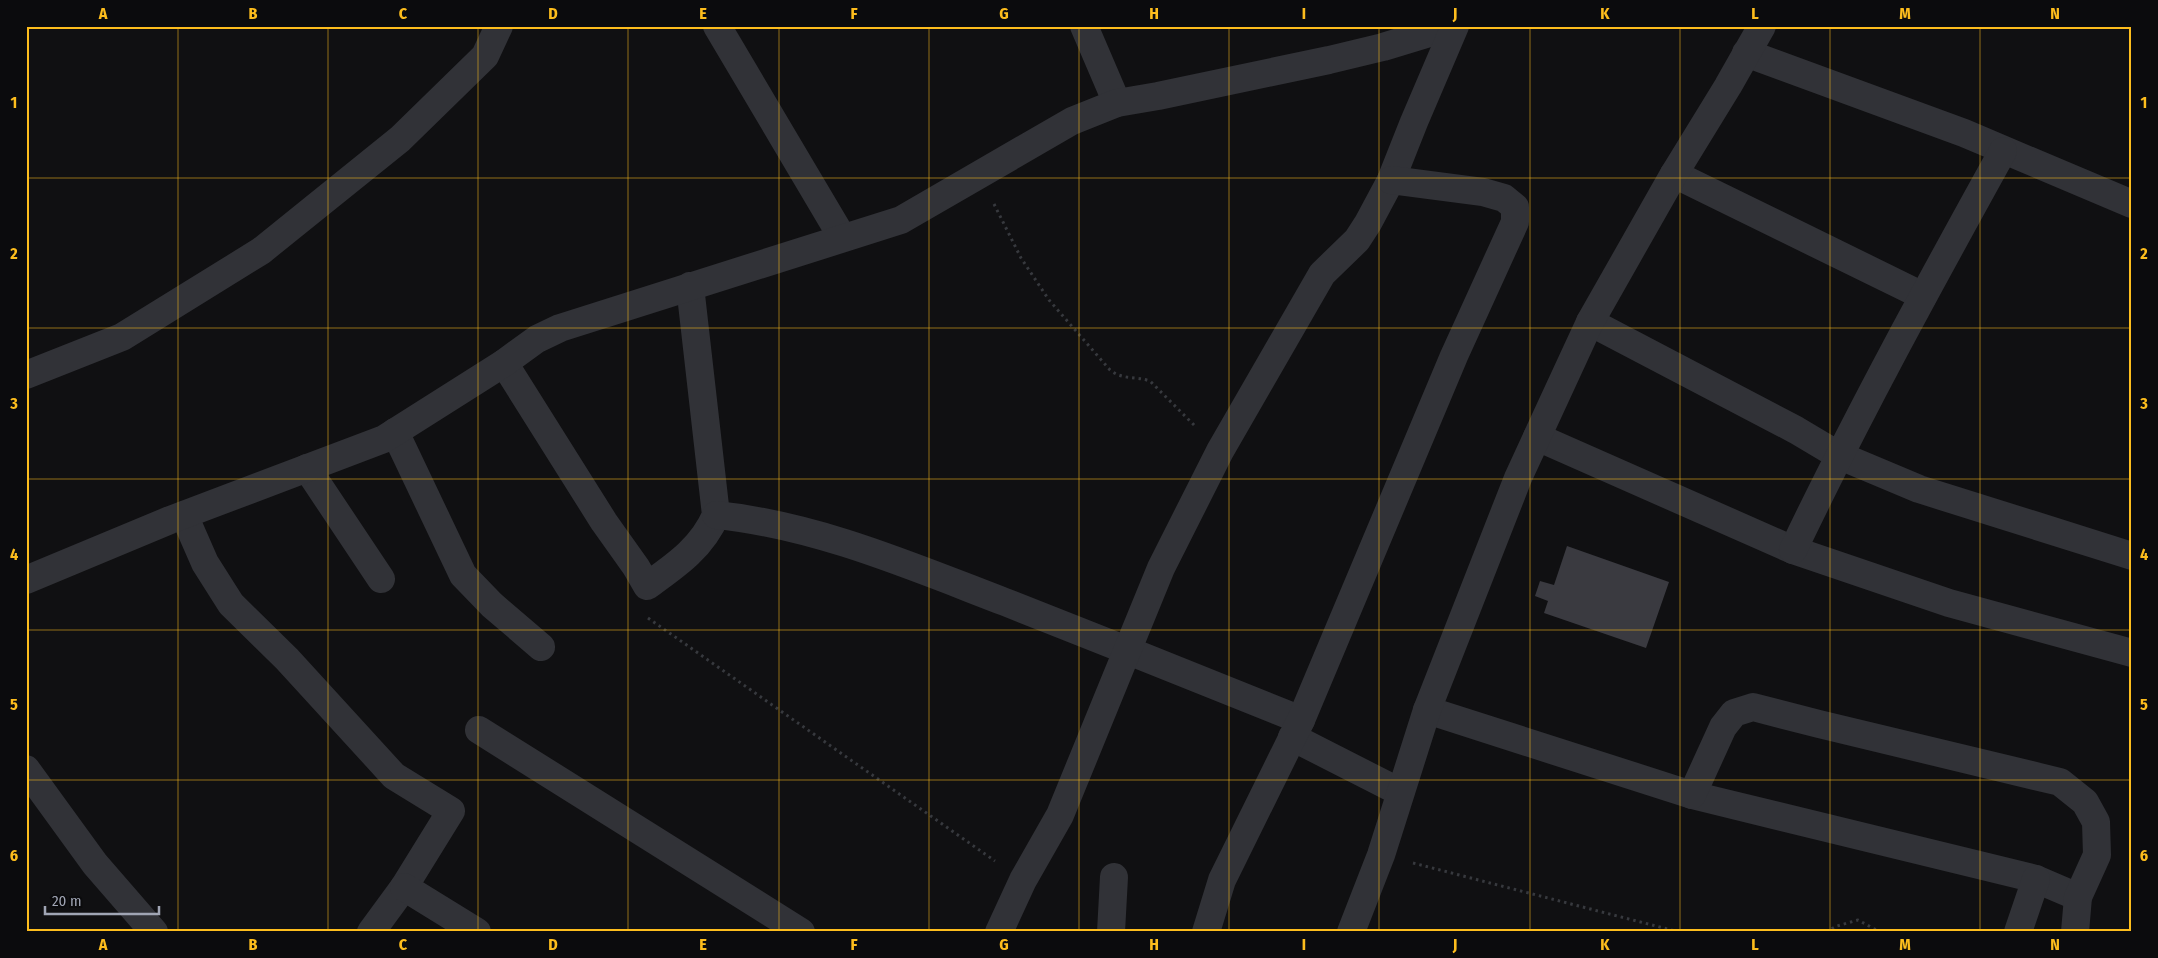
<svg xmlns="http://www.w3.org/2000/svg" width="2158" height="958" font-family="'Fira Sans Condensed',sans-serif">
<rect width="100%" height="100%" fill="#101012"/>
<polygon fill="#3a3a40" points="1567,546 1669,582 1646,648 1544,613 1548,601 1535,596 1540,581 1554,585"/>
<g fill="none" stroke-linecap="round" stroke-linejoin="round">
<g stroke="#37393e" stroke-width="3" stroke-dasharray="2.5 4" stroke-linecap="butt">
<path d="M994 204 1021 258 1049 300 1110 370C1122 380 1135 376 1150 381L1196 427"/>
<polyline points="648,618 995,861"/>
<polyline points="1413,863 1679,932"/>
<polyline points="1826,932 1837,926 1858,920 1880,932"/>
</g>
<g stroke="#313237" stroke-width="28">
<polyline points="717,26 842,237"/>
<polyline points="1084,26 1117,103"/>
<polyline points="1746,53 1964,133 2132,204"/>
<polyline points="1674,174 1923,296"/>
<polyline points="1590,322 1796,430 1838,455 1919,489 2132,556"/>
<path d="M504 363 604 522 636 567 647 586C675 566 702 548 716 515L690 286"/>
<polyline points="26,375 122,337 261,251 400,139 485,56 499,26"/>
<polyline points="395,432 463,575 492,605 541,647"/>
<polyline points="1537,437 1793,550 1949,603 2132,653"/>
<polyline points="307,468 381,579"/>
<polyline points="184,515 205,563 231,604 287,659 394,776 451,811 404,887 371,932"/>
<path d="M716 515C816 525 911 566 1005 602 1104 641 1202 680 1301 720"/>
<path d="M1793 550C1858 414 1930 283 2003 151"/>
<polyline points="26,580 170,520 384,439 504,363 537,339 560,328 901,220 1072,121 1117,103 1158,96 1329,60 1383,47 1429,33 1442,26"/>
<polyline points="1427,710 1692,795 2036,879 2078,897"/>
<polyline points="479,730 801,932"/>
<polyline points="1292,737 1400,792"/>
<polyline points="26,769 95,864 154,932"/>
<polyline points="1692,795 1723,727 1734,713 1753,707 1819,724 2060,782 2085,802 2096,822 2097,855 2078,897 2075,932"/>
<polyline points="404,887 477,932"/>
<polyline points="999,932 1023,880 1060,815 1161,568 1220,451 1322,274 1357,240 1368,223 1391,180 1414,122 1455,26"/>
<polyline points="1111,932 1114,877"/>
<polyline points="1206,932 1222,880 1301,720 1454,356 1515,222 1515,207 1504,198 1483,192 1391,180"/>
<polyline points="1351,932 1381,855 1427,710 1518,478 1590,322 1674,174 1728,86 1762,26"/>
<polyline points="2018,932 2036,879"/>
</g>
</g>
<path fill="none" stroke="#fdbd1d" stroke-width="1" stroke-opacity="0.55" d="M178 26V932M328 26V932M478 26V932M628 26V932M779 26V932M929 26V932M1079 26V932M1229 26V932M1379 26V932M1530 26V932M1680 26V932M1830 26V932M1980 26V932M26 178H2132M26 328H2132M26 479H2132M26 630H2132M26 780H2132"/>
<rect width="2158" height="958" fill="none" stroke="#0b0b0d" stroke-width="55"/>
<path d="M45 906v8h114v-8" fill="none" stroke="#a0a5b4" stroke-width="2.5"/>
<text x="52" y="906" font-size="15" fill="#a0a5b4" stroke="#0b0b0d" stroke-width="4" paint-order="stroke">20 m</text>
<rect x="28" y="28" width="2102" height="902" fill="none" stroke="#fdbd1d" stroke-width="2"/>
<g font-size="16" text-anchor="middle" font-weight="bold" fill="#fdbd1d">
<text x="103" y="19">A</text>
<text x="253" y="19">B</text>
<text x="403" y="19">C</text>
<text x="553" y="19">D</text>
<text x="703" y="19">E</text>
<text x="854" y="19">F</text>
<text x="1004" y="19">G</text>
<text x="1154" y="19">H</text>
<text x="1304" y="19">I</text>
<text x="1455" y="19">J</text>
<text x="1605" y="19">K</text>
<text x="1755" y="19">L</text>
<text x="1905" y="19">M</text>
<text x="2055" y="19">N</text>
<text x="14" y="108">1</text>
<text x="2144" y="108">1</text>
<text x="14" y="259">2</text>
<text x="2144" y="259">2</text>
<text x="14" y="409">3</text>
<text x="2144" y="409">3</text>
<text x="14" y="560">4</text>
<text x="2144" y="560">4</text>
<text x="14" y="710">5</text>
<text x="2144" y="710">5</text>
<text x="14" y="861">6</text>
<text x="2144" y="861">6</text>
<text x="103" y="950">A</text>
<text x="253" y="950">B</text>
<text x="403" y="950">C</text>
<text x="553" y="950">D</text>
<text x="703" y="950">E</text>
<text x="854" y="950">F</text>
<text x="1004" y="950">G</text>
<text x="1154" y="950">H</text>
<text x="1304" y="950">I</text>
<text x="1455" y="950">J</text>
<text x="1605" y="950">K</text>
<text x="1755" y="950">L</text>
<text x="1905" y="950">M</text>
<text x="2055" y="950">N</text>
</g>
</svg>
